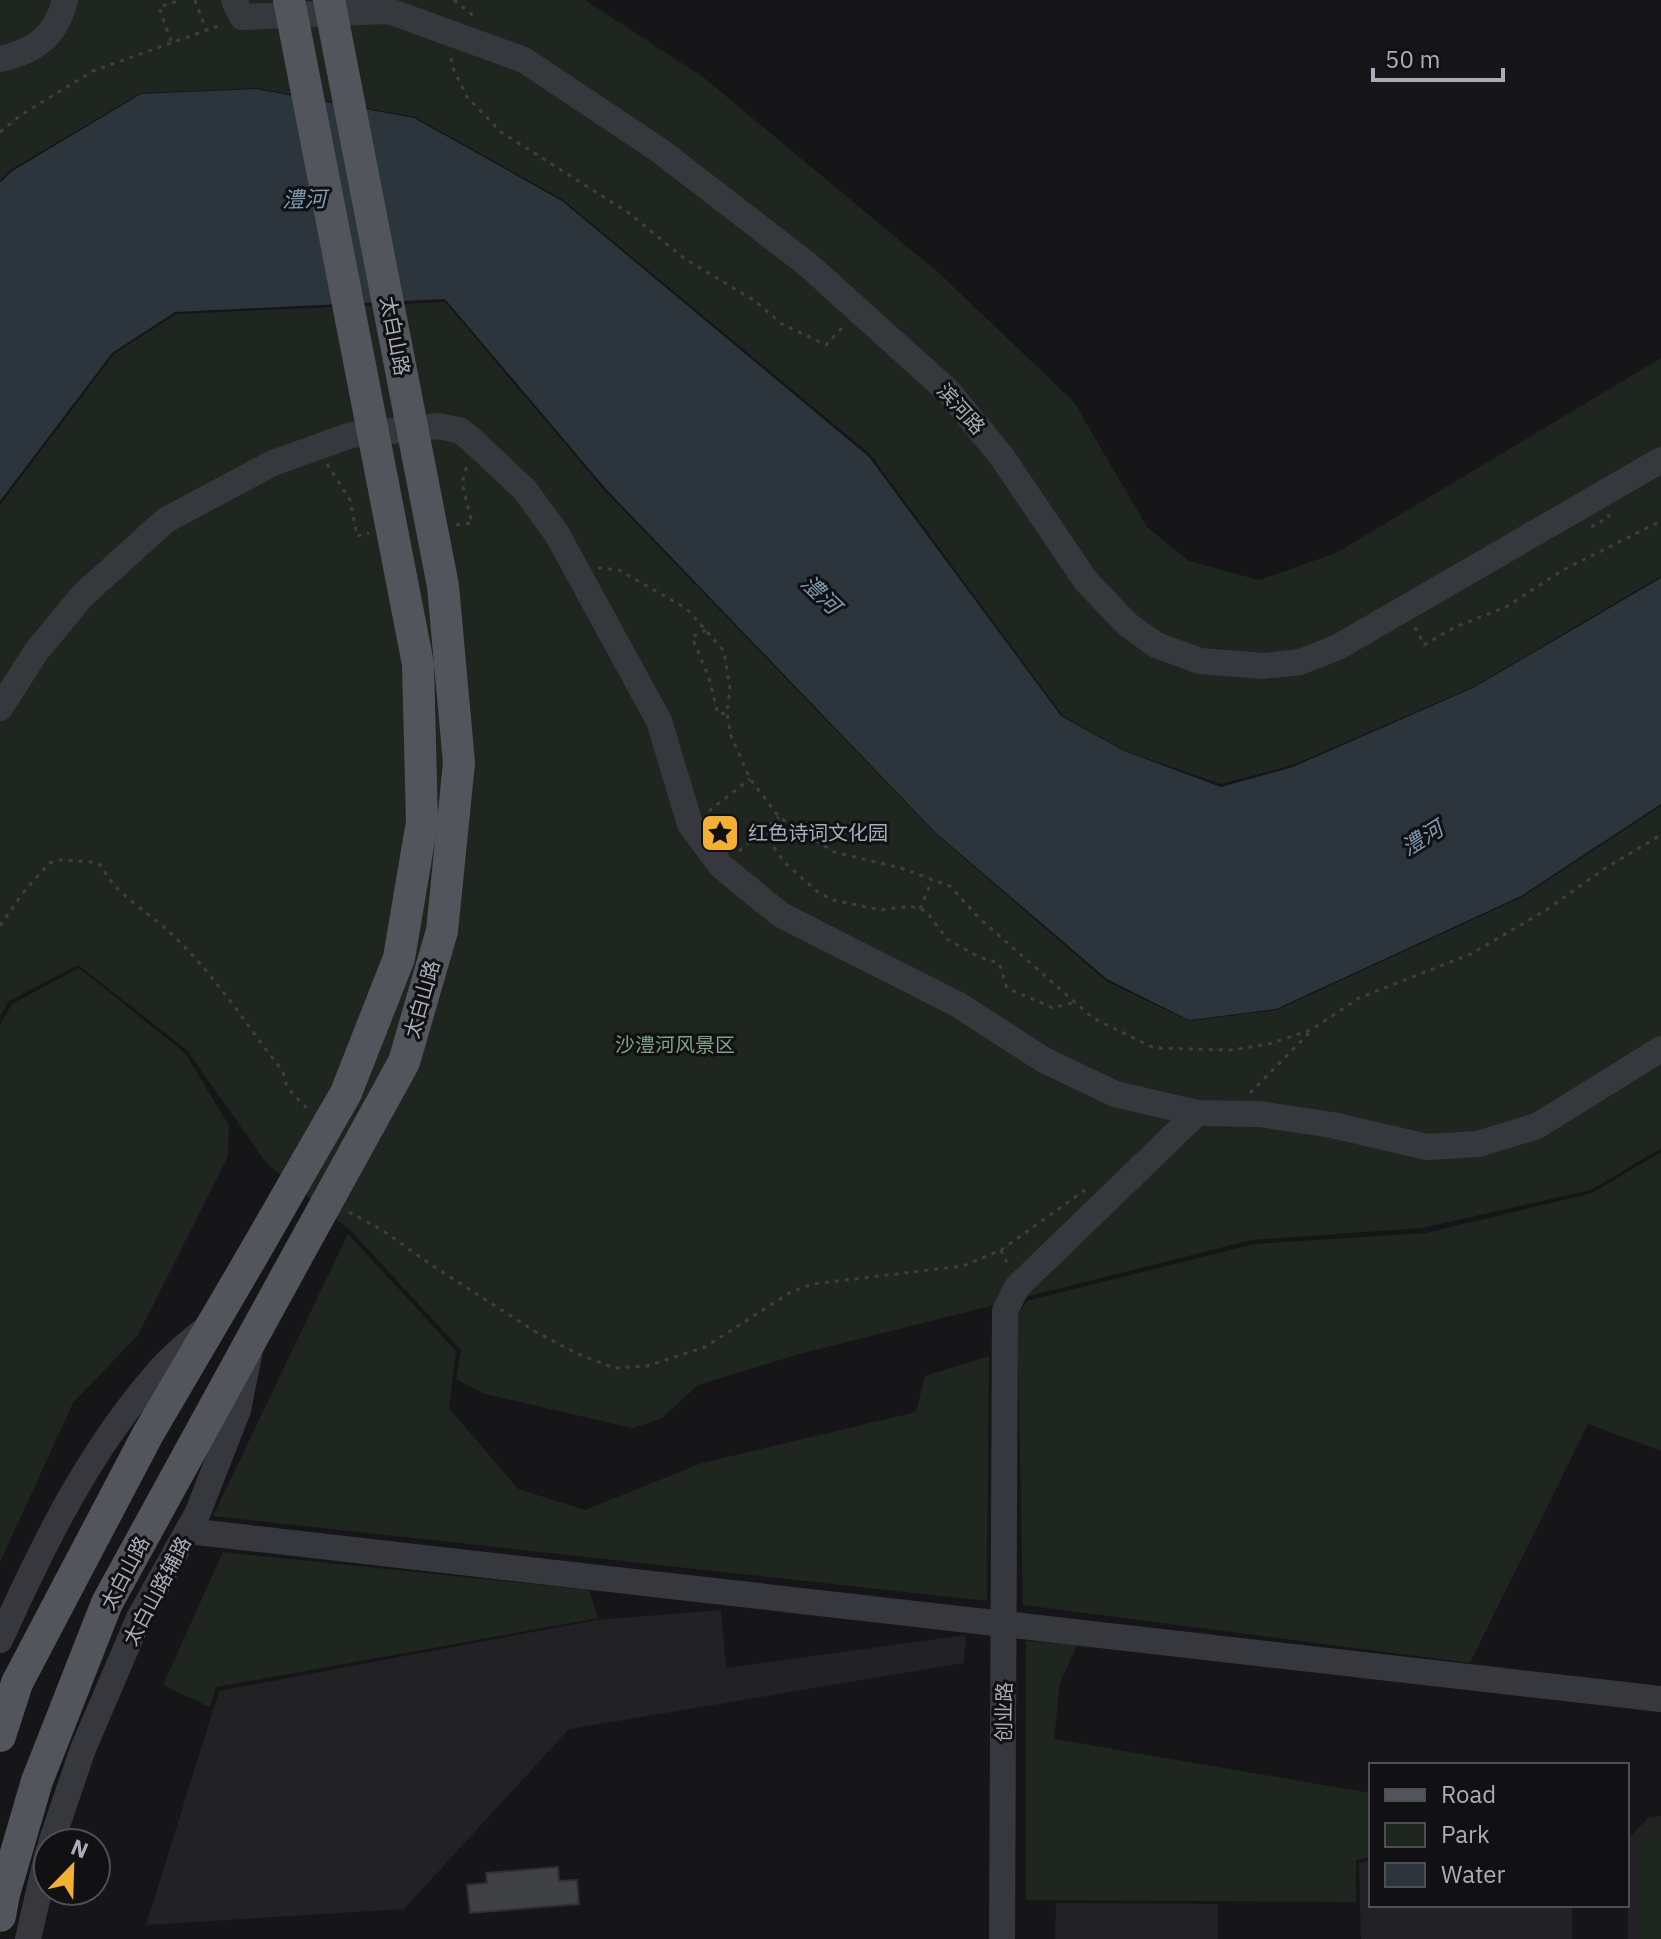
<svg xmlns="http://www.w3.org/2000/svg" width="1661" height="1939" font-family="'IBM Plex Sans','Noto Sans SC',sans-serif">
<rect width="100%" height="100%" fill="#161618"/>
<g fill="#222225">
<polygon points="721,1610 726,1668 966,1635 964,1663 569,1729 404,1909 146,1925 219,1691 597,1620"/>
<polygon points="1661,1816 1661,1939 1628,1939 1627,1840 1649,1817"/>
<polygon points="1371,1861 1371,1905 1572,1905 1572,1939 1361,1939 1359,1863"/>
<polygon points="1056,1903 1218,1904 1218,1939 1055,1939"/>
</g>
<g fill="#1e261f">
<polygon points="0,0 585,0 703,77 939,273 1074,402 1147,527 1189,561 1259,580 1336,553 1661,358 1661,576 1473,687 1293,765 1221,784 1125,751 1062,715 870,454 562,199 415,117 256,88 141,93 10,170 0,180"/>
<polygon points="445,302 604,490 936,834 1106,981 1189,1021 1277,1010 1522,897 1661,806 1661,1148 1591,1190 1422,1228 1251,1240 796,1355 698,1385 661,1419 632,1428 485,1394 456,1379 461,1350 351,1231 267,1164 187,1050 78,965 9,1001 0,1016 0,505 114,354 176,314"/>
<polygon points="79,968 185,1053 229,1126 228,1156 138,1335 73,1403 0,1562 0,1025 12,1004"/>
<polygon points="1661,1152 1661,1451 1588,1424 1470,1663 1023,1605 1017,1315 1027,1301 1255,1244 1426,1233 1592,1193"/>
<polygon points="348,1234 456,1351 449,1408 518,1489 585,1510 702,1463 916,1412 925,1376 989,1356 987,1601 213,1516"/>
<polygon points="223,1552 589,1590 598,1618 216,1687 210,1707 163,1685"/>
<polygon points="1026,1641 1077,1645 1060,1683 1054,1739 1371,1793 1371,1857 1356,1860 1356,1902 1026,1900"/>
<polygon points="1661,1822 1661,1939 1641,1939 1639,1837 1652,1823"/>
</g>
<polygon fill="#2c353c" points="256,89 414,118 562,201 869,457 1061,716 1124,751 1221,787 1293,767 1473,688 1661,578 1661,804 1521,896 1276,1009 1189,1020 1107,979 936,833 606,489 445,299 175,312 112,353 0,501 0,183 11,172 141,94"/>
<polygon fill="#404145" stroke="#303034" stroke-width="2" points="558,1867 559,1881 577,1880 579,1904 470,1913 467,1885 487,1883 486,1873"/>
<g fill="none" stroke-linecap="round" stroke-linejoin="round">
<g stroke="#3d3f44" stroke-width="3" stroke-dasharray="4 6" stroke-linecap="butt">
<polyline points="195,0 206,30"/>
<polyline points="454,0 476,18"/>
<polyline points="171,41 159,7 181,0"/>
<polyline points="451,58 453,68 467,97 501,132 629,213 685,259 755,301 782,324 826,345 844,326"/>
<polyline points="0,132 21,115 93,71 221,25"/>
<polyline points="327,464 350,500 357,536 369,533"/>
<polyline points="456,525 472,523 462,483 467,465"/>
<polyline points="1591,527 1609,517 1608,514"/>
<polyline points="598,568 619,570 687,609 724,651 730,689 727,713 731,736 750,779 779,817 834,852 901,868 950,886 979,918 1093,1018 1154,1048 1232,1050 1269,1044 1311,1030 1359,998 1471,954 1546,910 1604,869 1661,835"/>
<polyline points="1415,627 1424,645 1455,627 1506,607 1563,570 1661,521"/>
<polyline points="706,630 692,637 709,678 718,714 727,713"/>
<polyline points="709,811 750,779"/>
<polyline points="762,831 785,863 819,893 833,900 881,910 910,906 926,911 947,939 979,957 999,963 1007,988 1053,1008 1072,1003"/>
<polyline points="739,851 779,817"/>
<polyline points="920,909 932,880"/>
<path d="M0 926 22 894 49 863 61 860 94 862 102 866C113 893 146 910 167 930 212 970 244 1022 281 1069 285 1074 284 1080 287 1086 292 1094 301 1102 308 1109"/>
<polyline points="1250,1093 1309,1033"/>
<polyline points="349,1212 382,1230 433,1266 536,1332 576,1353 614,1368 647,1366 705,1347 791,1292 812,1284 963,1266 1001,1250 1085,1190"/>
<polyline points="1001,1250 1008,1265"/>
</g>
<g stroke="#37383d" stroke-width="26">
<polyline points="234,0 242,17 389,11 524,60 659,150 807,264 949,392 1002,457 1086,581 1127,624 1156,645 1200,661 1263,666 1300,662 1338,647 1661,460"/>
<path d="M0 59C36 51 56 36 65 0"/>
<polyline points="0,708 36,652 83,595 166,520 273,463 351,435 439,426 461,431 474,442 525,490 557,534 659,721 690,824 721,866 781,915 957,1004 1044,1060 1115,1094 1197,1113 1259,1114 1332,1125 1427,1147 1478,1144 1537,1126 1661,1049"/>
<polyline points="188,1531 1661,1699"/>
<path d="M0 1640C43 1545 89 1450 159 1371 171 1357 186 1345 200 1333"/>
<polyline points="51,1843 83,1749 139,1618 198,1512 238,1410 249,1355"/>
<polyline points="28,1939 48,1852"/>
<polyline points="1002,1939 1005,1311 1017,1287 1197,1113"/>
</g>
<g stroke="#53555c" stroke-width="32">
<polyline points="0,1736 17,1683 148,1434 250,1260"/>
<polyline points="0,1916 4,1894 37,1781 107,1603 284,1280"/>
</g>
<g stroke="#53555c" stroke-width="32">
<polyline points="250,1260 346,1093 399,958 422,822 418,664 289,0"/>
<polyline points="284,1280 404,1062 442,931 459,763 443,586 329,0"/>
</g>
</g>
<defs>
<symbol id="sight-square" viewBox="-11 -11 22 22"><rect x="-9" y="-9" width="18" height="18" rx="4" fill="#f2b134" stroke="#111113"/><path d="M0-6L1.8-2.2L6-1.7L2.9 1.2L3.7 5.4L0 3.3L-3.7 5.4L-2.9 1.2L-6-1.7L-1.8-2.2Z" fill="#111"/></symbol>
</defs>
<g fill-rule="evenodd">
<use href="#sight-square" x="698" y="811" width="44" height="44"/>
</g>
<g text-anchor="middle" stroke-width="6" stroke-linejoin="round" paint-order="stroke">
<g font-size="20" fill="#a8adb8" stroke="#111113">
<text transform="translate(395 336) rotate(79)" y="7">太白山路</text>
<text transform="translate(961 409) rotate(48)" y="7">滨河路</text>
<text transform="translate(422 999) rotate(-74)" y="7">太白山路</text>
<text transform="translate(125 1573) rotate(-62)" y="7">太白山路</text>
<text transform="translate(157 1591) rotate(-62)" y="7">太白山路辅路</text>
<text transform="translate(1004 1712) rotate(-89)" y="7">创业路</text>
</g>
<g font-size="20" fill="#a8adb8" stroke="#111113" text-anchor="start">
<text x="748" y="840">红色诗词文化园</text>
</g>
<g font-size="20" fill="#7fa381" stroke="#111113">
<text x="675" y="1052">沙澧河风景区</text>
</g>
<g font-size="22" font-style="italic" fill="#7f9bb3" stroke="#111113">
<text transform="translate(304 199) rotate(-1)" y="8">澧河</text>
<text transform="translate(821 594) rotate(44)" y="8">澧河</text>
<text transform="translate(1422 838) rotate(-32)" y="8">澧河</text>
</g>
</g>
<rect x="1369" y="1763" width="260" height="144" fill="#111113" stroke="#4d4f55" stroke-width="2"/>
<rect x="1385" y="1789" width="40" height="12" fill="#53555c" stroke="#4d4f55" stroke-width="2"/>
<text x="1441" y="1803" font-size="24" fill="#a8adb8">Road</text>
<rect x="1385" y="1823" width="40" height="24" fill="#1e261f" stroke="#4d4f55" stroke-width="2"/>
<text x="1441" y="1843" font-size="24" fill="#a8adb8">Park</text>
<rect x="1385" y="1863" width="40" height="24" fill="#2c353c" stroke="#4d4f55" stroke-width="2"/>
<text x="1441" y="1883" font-size="24" fill="#a8adb8">Water</text>
<g transform="translate(72 1867) rotate(23)"><circle r="38" fill="#111113" stroke="#4d4f55" stroke-width="2"/>
<path d="M0-6L14 30L0 20L-14 30Z" fill="#f2b134"/>
<text y="-12" font-size="22" font-weight="bold" text-anchor="middle" fill="#a8adb8">N</text>
</g>
<path d="M1373 68v12h130v-12" fill="none" stroke="#a8adb8" stroke-width="4"/>
<text x="1385" y="68" font-size="24" fill="#a8adb8" stroke="#111113" stroke-width="6" paint-order="stroke">50 m</text>
</svg>
